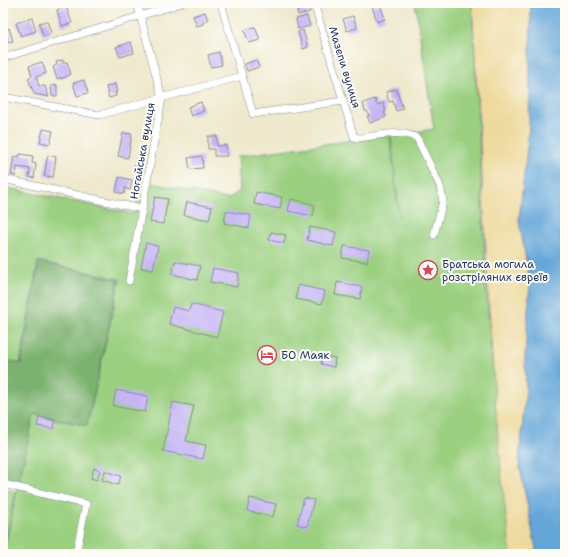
<svg xmlns="http://www.w3.org/2000/svg" width="568" height="557" font-family="'Shantell Sans',sans-serif">
<rect width="100%" height="100%" fill="#fdfcf7"/>
<filter id="ink" filterUnits="userSpaceOnUse"><feTurbulence type="fractalNoise" baseFrequency=".025" numOctaves="2"/><feDisplacementMap in="SourceGraphic" scale="8" xChannelSelector="R" yChannelSelector="G"/><feConvolveMatrix kernelMatrix="1 2 1 2 8 2 1 2 1" color-interpolation-filters="sRGB"/></filter>
<filter id="wash" filterUnits="userSpaceOnUse"><feTurbulence type="fractalNoise" baseFrequency=".012" numOctaves="4" result="noise"/><feDisplacementMap in="SourceGraphic" scale="16" xChannelSelector="R" yChannelSelector="G"/><feGaussianBlur stdDeviation="0.9" result="paint"/><feColorMatrix in="noise" values="0 0 0 0 0 0 0 0 0 0 0 0 0 0 0 0 0 1.4 0 .05"/><feComposite in="paint" operator="in"/></filter>
<g filter="url(#wash)">
<rect width="100%" height="100%" fill="#efe9ce"/>
<g fill="#9bd081" stroke="#5b8070">
<polygon points="415,3 472,3 487,298 496,414 511,554 3,554 34,414 87,426 120,279 38,261 20,364 3,359 3,187 134,214 142,181 228,199 240,191 238,156 390,135 399,217 391,136 434,129"/>
<polygon points="3,488 16,492 3,549"/>
</g>
<polygon fill="#7cb26f" stroke="#4c7066" points="39,262 119,280 87,426 34,414 18,486 3,482 3,359 21,364"/>
<path fill="#eeda9e" stroke="#84847e" d="M472 3H531L529 130 519 221 530 282 525 358 526 388 519 462 537 554H511C495 440 490 326 484 211 480 142 476 72 472 3Z"/>
<polygon fill="#66a7d9" stroke="#406b9c" points="531,3 565,3 565,554 537,554 519,462 526,388 525,358 530,282 519,221 529,130"/>
<g id="blocks">
<g fill="#c6b4f5">
<polygon points="380,4 385,19 377,22 372,6"/>
<polygon points="308,6 310,12 298,15 297,10"/>
<polygon points="66,7 72,23 62,26 57,10"/>
<polygon points="205,12 208,20 203,22 203,24 197,26 193,16"/>
<polygon points="307,16 310,26 298,29 296,19"/>
<polygon points="353,16 357,28 347,31 343,19"/>
<polygon points="32,18 36,31 21,36 16,23"/>
<polygon points="47,21 51,33 43,36 39,23"/>
<polygon points="255,27 260,40 249,43 244,30"/>
<polygon points="9,28 13,41 3,44 3,30"/>
<polygon points="303,30 308,47 303,49 298,32"/>
<polygon points="131,42 134,53 120,57 116,47"/>
<polygon points="219,52 222,65 211,67 208,55"/>
<polygon points="63,60 63,63 67,62 71,74 61,79 61,77 57,79 53,67 57,65 56,62"/>
<polygon points="256,60 259,67 247,71 245,64"/>
<polygon points="42,62 46,73 36,77 39,86 45,86 49,97 34,94 28,78 32,76 29,66"/>
<polygon points="84,80 88,93 77,96 73,83"/>
<polygon points="115,84 117,92 115,92 116,96 109,98 106,87"/>
<polygon points="57,85 57,96 52,96 51,86"/>
<polygon points="396,89 403,109 396,111 393,101 389,102 386,92"/>
<polygon points="375,99 377,105 383,103 386,111 384,112 386,117 370,123 367,116 369,116 367,111 365,111 363,103"/>
<polygon points="201,102 204,111 191,116 188,107"/>
<polygon points="43,129 53,131 50,144 40,142"/>
<polygon points="123,133 132,134 128,158 118,156"/>
<polygon points="208,136 217,136 217,146 226,145 227,156 214,156 214,149 208,149"/>
<polygon points="20,154 33,156 32,163 36,164 34,178 29,177 30,169 17,167 16,176 11,175 14,156 19,157"/>
<polygon points="48,155 56,157 53,177 44,176"/>
<polygon points="202,156 203,168 190,169 188,158"/>
<polygon points="135,165 142,166 141,173 134,171"/>
<polygon points="119,177 132,180 130,190 125,188 124,194 116,192"/>
<polygon points="256,192 282,197 280,209 254,204"/>
<polygon points="155,197 168,199 163,224 150,222"/>
<polygon points="291,199 315,205 313,216 288,211"/>
<polygon points="187,202 212,207 209,220 184,215"/>
<polygon points="226,211 251,215 249,228 224,223"/>
<polygon points="310,227 336,232 333,246 307,240"/>
<polygon points="271,232 286,235 284,243 269,240"/>
<polygon points="146,243 158,246 153,270 141,268"/>
<polygon points="344,246 369,250 367,262 342,258"/>
<polygon points="175,261 200,266 197,280 172,274"/>
<polygon points="213,268 239,273 237,287 210,282"/>
<polygon points="337,282 362,287 360,299 335,295"/>
<polygon points="298,285 325,291 322,304 296,299"/>
<polygon points="191,304 223,312 217,337 169,324 173,307 189,311"/>
<polygon points="322,356 335,358 334,367 321,364"/>
<polygon points="116,390 148,396 145,412 113,406"/>
<polygon points="173,402 194,406 186,441 206,445 203,459 163,451"/>
<polygon points="39,417 55,420 54,429 37,426"/>
<polygon points="94,468 100,470 97,480 91,478"/>
<polygon points="105,471 121,476 118,485 102,480"/>
<polygon points="250,498 276,504 273,517 247,511"/>
<polygon points="304,498 314,500 307,527 297,524"/>
</g>
</g>
</g>
<g filter="url(#ink)">
<use href="#blocks" fill-opacity="0" stroke="#858c96" stroke-width="1"/>
<g fill="none" stroke-linecap="round" stroke-linejoin="round">
<defs>
<g id="minor">
<polyline points="221,3 253,114 343,101"/>
<path d="M314 3 354 137 359 138C376 136 401 129 417 138L440 186 443 201 434 235"/>
<polyline points="3,58 182,3"/>
<polyline points="3,97 99,115 242,76"/>
<polyline points="3,179 142,209"/>
<polyline points="129,281 162,98 137,3"/>
<polyline points="3,484 86,504 76,554"/>
</g>
</defs>
<use href="#minor" stroke="#858c96" stroke-width="8"/>
<use href="#minor" stroke="#fff" stroke-width="7"/>
</g>
</g>
<defs>
<symbol id="sight-ring" viewBox="-11 -11 22 22"><circle r="9.5" fill="#fdfcf7" stroke="#d1495b" stroke-width="1.5"/><path d="M0-6L1.8-2.2L6-1.7L2.9 1.2L3.7 5.4L0 3.3L-3.7 5.4L-2.9 1.2L-6-1.7L-1.8-2.2Z" fill="#d1495b"/></symbol>
<symbol id="hotel-ring" viewBox="-11 -11 22 22"><circle r="9.5" fill="#fdfcf7" stroke="#d1495b" stroke-width="1.5"/><path d="M-6-4.5h1.5V1H6V5H4.5V3h-9V5H-6ZM-4 0a1.8 1.8 0 1 1 3.6 0ZM.5 0V-2.5h3Q6-2.5 6 0Z" fill="#d1495b"/></symbol>
</defs>
<g fill-rule="evenodd">
<use href="#sight-ring" x="417" y="259" width="22" height="22"/>
<use href="#hotel-ring" x="256" y="344" width="22" height="22"/>
</g>
<g text-anchor="middle" stroke-width="4" stroke-linejoin="round" paint-order="stroke">
<g font-size="11" fill="#1b2f5e" stroke="#fdfcf7">
<text transform="translate(345 67) rotate(73)" y="4">Мазепи вулиця</text>
<text transform="translate(142 151) rotate(-80)" y="4">Ногайська вулиця</text>
</g>
<g font-size="11" fill="#1b2f5e" stroke="#fdfcf7" text-anchor="start">
<text x="442" y="268">Братська могила<tspan x="442" dy="13">розстріляних євреїв</tspan></text>
<text x="281" y="359">БО Маяк</text>
</g>
</g>
<rect width="568" height="557" fill="none" stroke="#fdfcf7" stroke-width="16"/>
</svg>
